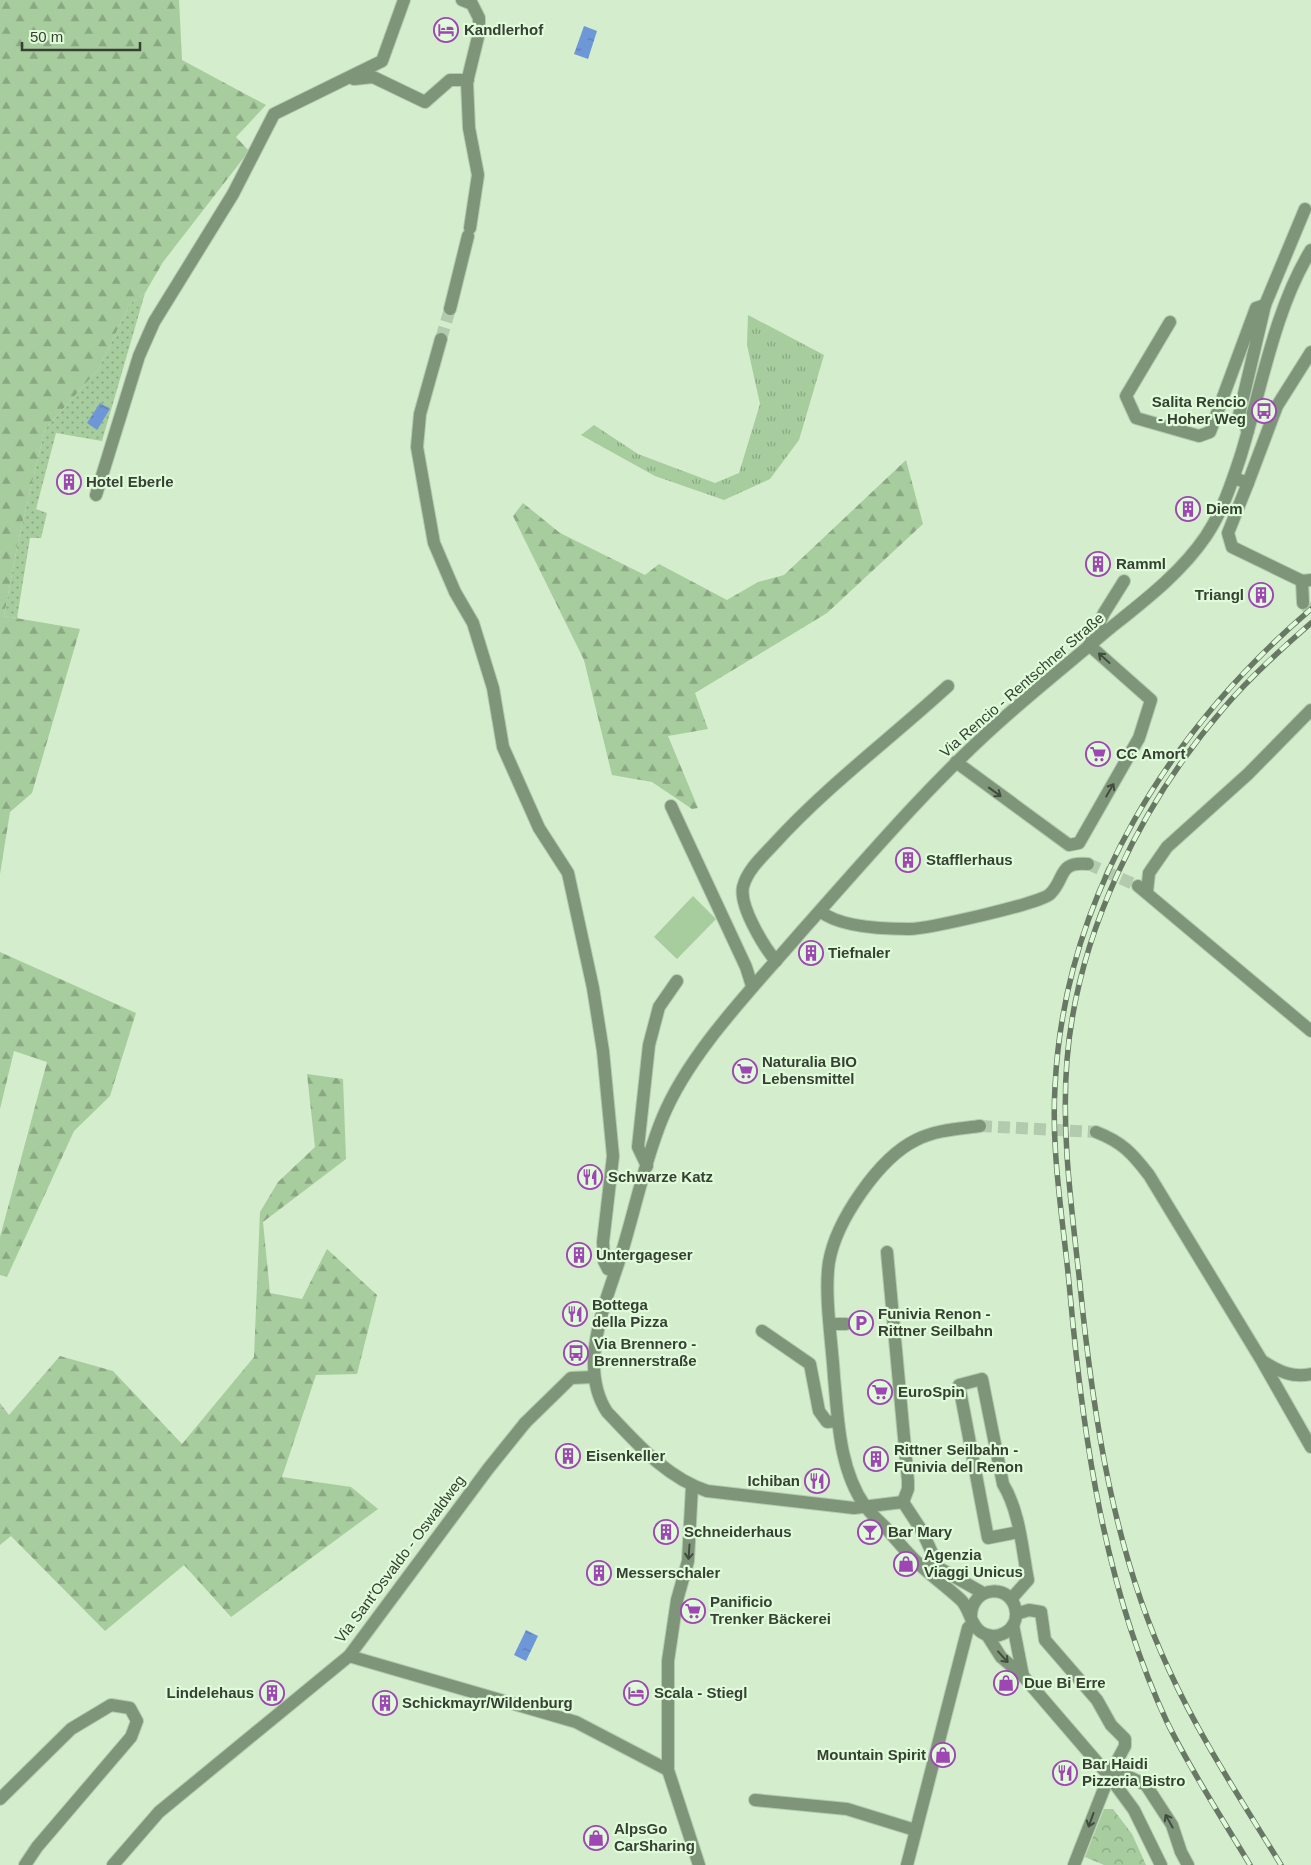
<svg xmlns="http://www.w3.org/2000/svg" width="1311" height="1865" font-family="Helvetica,sans-serif">
<defs>
<pattern id="grass-tufts" width="24" height="20" patternUnits="userSpaceOnUse" patternTransform="scale(1.25)"><rect width="24" height="20" fill="#a7cc9e"/><path d="M3 7l-1-3M5 7V3M7 7l1-3M15 17l-1-3M17 17v-4M19 17l1-3" fill="none" stroke="#89a781"/></pattern>
<pattern id="forest-firs" width="22" height="20" patternUnits="userSpaceOnUse" patternTransform="scale(1.25)"><rect width="22" height="20" fill="#a7cc9e"/><path d="M5 1l3.5 6h-7zM16 11l3.5 6h-7z" fill="#89a781"/></pattern>
<pattern id="park-crowns" width="20" height="18" patternUnits="userSpaceOnUse" patternTransform="scale(1.25)"><rect width="20" height="18" fill="#a7cc9e"/><path d="M2 6a3 3 0 1 1 6 0M12 15a3 3 0 1 1 6 0" fill="none" stroke="#89a781"/></pattern>
<pattern id="garden-dots" width="8" height="8" patternUnits="userSpaceOnUse" patternTransform="scale(1.25)"><rect width="8" height="8" fill="#a7cc9e"/><path d="M2 2h.1M6 6h.1" fill="none" stroke="#89a781" stroke-width="1.8" stroke-linecap="round"/></pattern>
<pattern id="water-ripples" width="26" height="14" patternUnits="userSpaceOnUse" patternTransform="scale(1.25)"><rect width="26" height="14" fill="#6e97d8"/><path d="M2 4q2-2 4 0t4 0M15 11q2-2 4 0t4 0" fill="none" stroke="#5b7db0"/></pattern>
</defs>
<rect width="100%" height="100%" fill="#d3edcd"/>
<polygon fill="url(#grass-tufts)" points="748,315 824,355 799,440 770,479 724,500 655,476 581,435 594,425 638,454 715,483 739,473 760,404 747,345"/>
<g fill="url(#forest-firs)">
<polygon points="0,0 179,0 182,60 266,105 236,137 249,151 163,262 145,293 130,304 98,370 45,429 18,542 4,616 80,629 32,793 10,812 0,874"/>
<polygon points="906,460 923,524 827,613 695,693 708,729 668,736 698,808 692,809 652,782 612,775 584,660 513,516 523,503 560,533 645,575 659,564 727,600 758,582 784,575"/>
<polygon points="0,952 136,1013 110,1096 74,1131 7,1277 0,1275 0,1237 47,1062 14,1051 0,1109"/>
<polygon points="307,1074 343,1079 346,1159 263,1222 270,1293 302,1299 327,1249 377,1295 357,1374 316,1375 282,1477 351,1487 378,1509 231,1617 184,1565 105,1631 11,1536 0,1545 0,1403 9,1415 60,1356 113,1371 182,1444 254,1357 260,1212 278,1182 315,1147"/>
</g>
<polygon fill="url(#park-crowns)" points="1104,1809 1113,1809 1132,1834 1146,1865 1104,1865 1085,1857"/>
<polygon fill="url(#garden-dots)" points="145,293 102,441 56,433 36,509 47,513 41,538 30,538 17,618 4,616 18,542 45,429 98,370 130,304"/>
<polygon fill="#a7cc9e" points="693,896 716,919 677,959 654,937"/>
<g fill="url(#water-ripples)">
<polygon points="584,26 597,31 588,59 574,54"/>
<polygon points="100,403 110,409 97,430 87,423"/>
<polygon points="526,1630 538,1636 526,1661 514,1655"/>
</g>
<g fill="none" stroke-linecap="round" stroke-linejoin="round">
<g stroke="#b4caae" stroke-width="12" stroke-dasharray="12 6" stroke-linecap="butt">
<polyline points="441,339 450,309"/>
<polyline points="1303,603 1311,611"/>
<polyline points="1088,864 1138,886"/>
<polyline points="980,1126 1096,1132"/>
<polyline points="846,1324 861,1323"/>
</g>
<defs>
<g id="minor">
<polyline points="462,0 472,4 479,18 479,33 467,82 469,128 478,175 470,228"/>
<polyline points="354,79 373,77 425,102 450,80 468,80"/>
<polyline points="1265,305 1305,209"/>
<polyline points="450,309 468,236"/>
<polyline points="1170,322 1126,396 1136,418 1199,436 1210,432 1256,308 1265,305 1239,415 1248,431"/>
<polyline points="441,339 420,414 417,447 424,487 434,543 455,592 473,623 493,688 503,747 539,828 568,873 593,988 603,1051 613,1156 603,1242 604,1261 608,1269 615,1272"/>
<polyline points="1234,478 1248,483 1277,406 1311,352"/>
<polyline points="1248,483 1228,533 1232,547 1302,581 1311,580"/>
<polyline points="96,495 139,356 154,322 233,194 274,114 382,61 404,0"/>
<polyline points="1302,581 1303,603"/>
<polyline points="956,762 1069,845 1079,843 1139,738 1151,700 1089,645 1104,613 1124,581"/>
<polyline points="671,806 746,967 752,986"/>
<polyline points="1138,886 1311,1031"/>
<polyline points="1147,892 1149,873 1167,847 1248,774 1311,710"/>
<path d="M820 911C839 927 884 929 909 929 926 929 1040 904 1050 894 1066 879 1057 861 1088 864"/>
<path d="M776 961C764 947 739 906 743 887 747 870 763 856 774 844 827 786 890 739 948 686"/>
<path d="M1096 1132C1122 1142 1132 1153 1149 1175L1262 1361 1311 1447"/>
<polyline points="647,1166 638,1147 649,1045 659,1007 677,981"/>
<polyline points="887,1252 908,1481 908,1489 903,1502"/>
<polyline points="831,1324 846,1324"/>
<polyline points="762,1331 810,1364 819,1411 827,1422 838,1421"/>
<path d="M1264 1362C1280 1372 1293 1378 1311 1374"/>
<polyline points="525,1423 571,1378 594,1377"/>
<polyline points="692,1486 688,1561 677,1600 668,1661 668,1770 699,1865"/>
<polyline points="930,1566 939,1568 983,1593"/>
<path d="M939 1568 922 1531 903 1502 854 1508 707 1491C665 1477 637 1443 607 1412 577 1366 606 1302 621 1255 635 1210 644 1163 662 1119 689 1052 754 987 801 932 867 858 931 782 1006 716 1040 686 1075 658 1109 629 1144 601 1181 573 1206 536 1222 512 1231 485 1240 458 1261 391 1274 310 1311 250"/>
<path d="M1011 1599 1028 1580C1022 1549 1020 1512 1003 1484L982 1379 959 1385 988 1538 1019 1532"/>
<polyline points="1016,1614 1029,1610 1041,1612 1045,1640 1097,1700 1111,1725 1125,1739 1125,1746 1109,1776 1074,1865"/>
<path d="M971 1617C971 1584 1014 1583 1016 1613 1017 1631 996 1642 981 1632 970 1625 970 1609 961 1600 948 1588 933 1577 920 1565 908 1554 897 1541 886 1528 879 1521 871 1514 865 1506 839 1469 838 1419 834 1377 832 1343 824 1294 829 1262 836 1221 879 1158 916 1140 936 1130 958 1129 980 1126"/>
<polyline points="1013,1625 1023,1676"/>
<polyline points="987,1635 1001,1657 1023,1676 1109,1776 1134,1810 1161,1865"/>
<polyline points="349,1656 576,1722 668,1770"/>
<polyline points="1109,1776 1127,1776 1146,1785 1172,1825 1181,1852 1188,1865"/>
<polyline points="0,1799 71,1729 111,1705 130,1708 137,1721 131,1737 37,1847 25,1865"/>
<polyline points="755,1800 847,1809 915,1830"/>
<polyline points="113,1865 159,1812 349,1656 488,1469 525,1423"/>
<polyline points="907,1865 968,1628 973,1623"/>
</g>
</defs>
<use href="#minor" stroke="#b4caae" stroke-width="14"/>
<use href="#minor" stroke="#7f9579" stroke-width="12"/>
<defs>
<g id="rail">
<path d="M1250 1865C1222 1818 1191 1771 1167 1722 1105 1589 1083 1438 1070 1293 1064 1225 1051 1156 1055 1087 1064 896 1169 731 1311 609"/>
<path d="M1281 1865C1242 1801 1200 1738 1169 1670 1113 1550 1093 1415 1080 1285 1072 1210 1061 1135 1067 1060 1077 934 1141 804 1223 709 1249 678 1280 650 1311 623"/>
</g>
</defs>
<use href="#rail" stroke="#687864" stroke-width="5.5"/>
<use href="#rail" stroke="#e0fbda" stroke-width="4" stroke-dasharray="11" stroke-linecap="butt"/>
</g>
<defs><path id="oneway-shaft" d="M-6 0H5M1.5-3L5.5 0L1.5 3" fill="none" stroke-width="1.6" stroke-linecap="round" stroke-linejoin="round" transform="scale(1.25)"/></defs>
<g stroke="#414d3e">
<use href="#oneway-shaft" transform="translate(1104 658) rotate(-138)"/>
<use href="#oneway-shaft" transform="translate(1110 790) rotate(-60)"/>
<use href="#oneway-shaft" transform="translate(995 792) rotate(36)"/>
<use href="#oneway-shaft" transform="translate(689 1552) rotate(94)"/>
<use href="#oneway-shaft" transform="translate(1003 1657) rotate(48)"/>
<use href="#oneway-shaft" transform="translate(1091 1820) rotate(110)"/>
<use href="#oneway-shaft" transform="translate(1169 1821) rotate(-119)"/>
</g>
<defs>
<symbol id="hotel-ring" viewBox="-11 -11 22 22"><circle r="9.5" fill="#e0fbda" stroke="#9e46b3" stroke-width="1.5"/><path d="M-6-4.5h1.5V1H6V5H4.5V3h-9V5H-6ZM-4 0a1.8 1.8 0 1 1 3.6 0ZM.5 0V-2.5h3Q6-2.5 6 0Z" fill="#9e46b3"/></symbol>
<symbol id="bus-ring" viewBox="-11 -11 22 22"><circle r="9.5" fill="#e0fbda" stroke="#9e46b3" stroke-width="1.5"/><path d="M-5-6H5V4H4V6H2V4H-2V6H-4V4H-5ZM-3.5-4V0h7V-4ZM-3.5 1.2v1.5H-2V1.2ZM2 1.2v1.5H3.5V1.2Z" fill="#9e46b3"/></symbol>
<symbol id="building-ring" viewBox="-11 -11 22 22"><circle r="9.5" fill="#e0fbda" stroke="#9e46b3" stroke-width="1.5"/><path d="M-4-6H4V6H1V3H-1V6H-4ZM-2.5-4.3h1.7v1.8h-1.7ZM.8-4.3h1.7v1.8H.8ZM-2.5-1h1.7V.8h-1.7ZM.8-1h1.7V.8H.8Z" fill="#9e46b3"/></symbol>
<symbol id="supermarket-ring" viewBox="-11 -11 22 22"><circle r="9.5" fill="#e0fbda" stroke="#9e46b3" stroke-width="1.5"/><path d="M-6-5.5h2.5l.6 2H6L4.5 2H-2.5L-4.4-4H-6ZM-1.5 3.2a1.3 1.3 0 1 0 .1 0ZM3 3.2a1.3 1.3 0 1 0 .1 0Z" fill="#9e46b3"/></symbol>
<symbol id="restaurant-ring" viewBox="-11 -11 22 22"><circle r="9.5" fill="#e0fbda" stroke="#9e46b3" stroke-width="1.5"/><path d="M-5-6h1v4h1v-4h1v4h1v-4h1v5L-1.5 .5V6h-2V.5L-5-1ZM5-6V6H3V1.5H1.5Q1.5-4 5-6Z" fill="#9e46b3"/></symbol>
<symbol id="parking-ring" viewBox="-11 -11 22 22"><circle r="9.5" fill="#e0fbda" stroke="#9e46b3" stroke-width="1.5"/><path d="M-3.5-5.5H1a3.5 3.5 0 0 1 0 7H-1V5.5H-3.5ZM-1-3.4V-.6H.8a1.4 1.4 0 0 0 0-2.8Z" fill="#9e46b3"/></symbol>
<symbol id="bar-ring" viewBox="-11 -11 22 22"><circle r="9.5" fill="#e0fbda" stroke="#9e46b3" stroke-width="1.5"/><path d="M-6-5H6L.8 .8V4.5H3.5V6h-7V4.5H-.8V.8Z" fill="#9e46b3"/></symbol>
<symbol id="shop-ring" viewBox="-11 -11 22 22"><circle r="9.5" fill="#e0fbda" stroke="#9e46b3" stroke-width="1.5"/><path d="M-5-2.5h2.3a2.7 3.5 0 0 1 5.4 0H5L5.5 6h-11ZM-1.5-2.5h3a1.5 2.3 0 0 0-3 0Z" fill="#9e46b3"/></symbol>
</defs>
<g fill-rule="evenodd">
<use href="#hotel-ring" x="432" y="16" width="28" height="28"/>
<use href="#bus-ring" x="1250" y="397" width="28" height="28"/>
<use href="#building-ring" x="55" y="468" width="28" height="28"/>
<use href="#building-ring" x="1174" y="495" width="28" height="28"/>
<use href="#building-ring" x="1084" y="550" width="28" height="28"/>
<use href="#building-ring" x="1247" y="581" width="28" height="28"/>
<use href="#supermarket-ring" x="1084" y="740" width="28" height="28"/>
<use href="#building-ring" x="894" y="846" width="28" height="28"/>
<use href="#building-ring" x="797" y="939" width="28" height="28"/>
<use href="#supermarket-ring" x="731" y="1057" width="28" height="28"/>
<use href="#restaurant-ring" x="576" y="1163" width="28" height="28"/>
<use href="#building-ring" x="565" y="1241" width="28" height="28"/>
<use href="#restaurant-ring" x="561" y="1300" width="28" height="28"/>
<use href="#parking-ring" x="847" y="1309" width="28" height="28"/>
<use href="#bus-ring" x="562" y="1339" width="28" height="28"/>
<use href="#supermarket-ring" x="866" y="1378" width="28" height="28"/>
<use href="#building-ring" x="554" y="1442" width="28" height="28"/>
<use href="#building-ring" x="862" y="1445" width="28" height="28"/>
<use href="#restaurant-ring" x="803" y="1467" width="28" height="28"/>
<use href="#building-ring" x="652" y="1518" width="28" height="28"/>
<use href="#bar-ring" x="856" y="1518" width="28" height="28"/>
<use href="#shop-ring" x="892" y="1550" width="28" height="28"/>
<use href="#building-ring" x="585" y="1559" width="28" height="28"/>
<use href="#supermarket-ring" x="679" y="1597" width="28" height="28"/>
<use href="#shop-ring" x="992" y="1669" width="28" height="28"/>
<use href="#building-ring" x="258" y="1679" width="28" height="28"/>
<use href="#hotel-ring" x="622" y="1679" width="28" height="28"/>
<use href="#building-ring" x="371" y="1689" width="28" height="28"/>
<use href="#shop-ring" x="929" y="1741" width="28" height="28"/>
<use href="#restaurant-ring" x="1051" y="1759" width="28" height="28"/>
<use href="#shop-ring" x="582" y="1824" width="28" height="28"/>
</g>
<g text-anchor="middle" stroke-width="4.5" stroke-linejoin="round" paint-order="stroke">
<g font-size="15" font-weight="bold" fill="#364033" stroke="#e0fbda" text-anchor="start">
<text x="464" y="35">Kandlerhof</text>
<text x="1246" y="407" text-anchor="end">Salita Rencio<tspan x="1246" dy="17">- Hoher Weg</tspan></text>
<text x="86" y="487">Hotel Eberle</text>
<text x="1206" y="514">Diem</text>
<text x="1116" y="569">Ramml</text>
<text x="1244" y="600" text-anchor="end">Triangl</text>
<text x="1116" y="759">CC Amort</text>
<text x="926" y="865">Stafflerhaus</text>
<text x="828" y="958">Tiefnaler</text>
<text x="762" y="1067">Naturalia BIO<tspan x="762" dy="17">Lebensmittel</tspan></text>
<text x="608" y="1182">Schwarze Katz</text>
<text x="596" y="1260">Untergageser</text>
<text x="592" y="1310">Bottega<tspan x="592" dy="17">della Pizza</tspan></text>
<text x="878" y="1319">Funivia Renon -<tspan x="878" dy="17">Rittner Seilbahn</tspan></text>
<text x="594" y="1349">Via Brennero -<tspan x="594" dy="17">Brennerstraße</tspan></text>
<text x="898" y="1397">EuroSpin</text>
<text x="894" y="1455">Rittner Seilbahn -<tspan x="894" dy="17">Funivia del Renon</tspan></text>
<text x="586" y="1461">Eisenkeller</text>
<text x="800" y="1486" text-anchor="end">Ichiban</text>
<text x="684" y="1537">Schneiderhaus</text>
<text x="888" y="1537">Bar Mary</text>
<text x="924" y="1560">Agenzia<tspan x="924" dy="17">Viaggi Unicus</tspan></text>
<text x="616" y="1578">Messerschaler</text>
<text x="710" y="1607">Panificio<tspan x="710" dy="17">Trenker Bäckerei</tspan></text>
<text x="1024" y="1688">Due Bi Erre</text>
<text x="254" y="1698" text-anchor="end">Lindelehaus</text>
<text x="654" y="1698">Scala - Stiegl</text>
<text x="402" y="1708">Schickmayr/Wildenburg</text>
<text x="926" y="1760" text-anchor="end">Mountain Spirit</text>
<text x="1082" y="1769">Bar Haidi<tspan x="1082" dy="17">Pizzeria Bistro</tspan></text>
<text x="614" y="1834">AlpsGo<tspan x="614" dy="17">CarSharing</tspan></text>
</g>
<g font-size="15" fill="#364033" stroke="#e0fbda">
<text transform="translate(1022 685) rotate(-41)" y="5">Via Rencio - Rentschner Straße</text>
<text transform="translate(400 1559) rotate(-53)" y="5">Via Sant'Osvaldo - Oswaldweg</text>
</g>
</g>
<path d="M22 42v8h118v-8" fill="none" stroke="#364033" stroke-width="2.5"/>
<text x="30" y="42" font-size="15" fill="#364033" stroke="#e0fbda" stroke-width="4" paint-order="stroke">50 m</text>
</svg>
